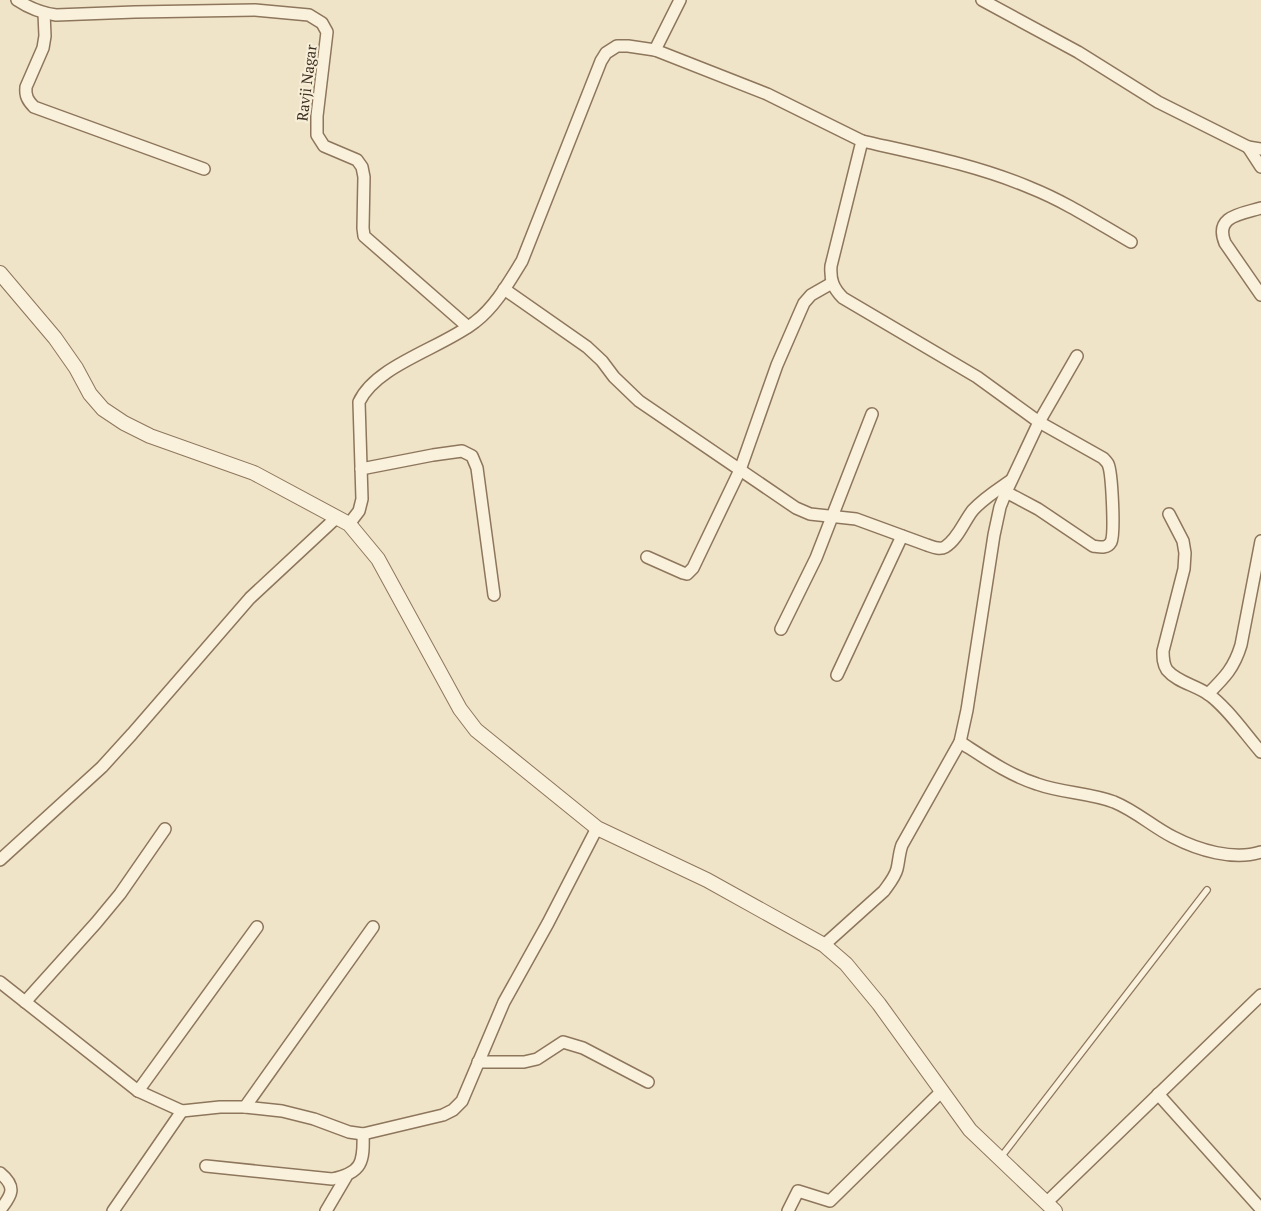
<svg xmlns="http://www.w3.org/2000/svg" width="1261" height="1211" font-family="'PT Serif',serif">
<rect width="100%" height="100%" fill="#f0e4c8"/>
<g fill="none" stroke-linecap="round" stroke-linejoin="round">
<defs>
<polyline id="service" points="1001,1157 1207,890"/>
<g id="minor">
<path d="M17 0C29 8 41 13 56 15L135 12 255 10 309 15 322 23 327 32 317 116V135L324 146 357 160 362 167 364 177 363 228 364 236 468 327"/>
<polyline points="982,0 1078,52 1158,102 1248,147 1261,149"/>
<path d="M44 13 45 36 43 48 26 87C25 96 28 101 34 107L204 169"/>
<polyline points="655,50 680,0"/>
<path d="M862 141C919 154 977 165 1031 188 1066 202 1098 223 1131 242"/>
<polyline points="1248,147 1261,167"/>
<path d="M1261 208C1241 214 1214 216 1225 243L1261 295"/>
<path d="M504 289 587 347 602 361 614 377 639 401 796 508 810 514 856 519 927 545C933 547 940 550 945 547 958 539 964 521 973 510 984 498 997 490 1010 481"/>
<polyline points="361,469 433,455 462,451 472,456 477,468 494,595"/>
<path d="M1006 492 1038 509 1093 546C1100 547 1107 549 1111 542 1115 534 1112 472 1108 464 1107 462 1105 460 1103 458L1039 422 1077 356"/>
<path d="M1169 514 1183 541 1185 553 1184 569 1163 651C1163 658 1163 664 1167 670 1177 682 1195 685 1208 694 1226 706 1246 735 1261 752"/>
<path d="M349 524 359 511 362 499 359 402C376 365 442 348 475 322 495 307 509 282 522 261L601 61 606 53 617 46H628L655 50 767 94 862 141 831 266C830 280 833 288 843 298L977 377 1039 422 1006 492 1000 507 994 535 967 710 960 742 902 845C899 853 899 861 897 869 895 877 889 884 884 891L824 945"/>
<polyline points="647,557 683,573 687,574 693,568 740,470 777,365 800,312 804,303 811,295 832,283"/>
<polyline points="781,629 816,558 872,414"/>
<polyline points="837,675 902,536"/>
<path d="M1208 694C1225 677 1234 668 1241 645L1261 541"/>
<path d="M960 742C985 758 1009 775 1037 784 1062 793 1090 793 1114 802 1136 811 1153 827 1173 837 1198 850 1234 861 1261 852"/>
<polyline points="0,860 102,767 132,734 250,598 336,518"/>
<polyline points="0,982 138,1091 182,1111 220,1107 245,1107 282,1111 314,1119 349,1132 363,1134 443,1115 453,1110 462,1101 504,1002 548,923 597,828"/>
<polyline points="25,1002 96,923 120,894 165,829"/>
<polyline points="478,1062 524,1062 537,1059 563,1042 583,1048 648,1082"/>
<polyline points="138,1091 257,927"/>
<polyline points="1158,1094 1261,1209"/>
<polyline points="245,1107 373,927"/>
<path d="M206 1166 332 1179C362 1173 364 1162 363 1134"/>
<path d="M0 1173C17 1187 12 1195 0 1210"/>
<polyline points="1046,1203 1261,995"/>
<polyline points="113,1211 182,1111"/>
<polyline points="326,1211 346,1177"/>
<polyline points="788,1211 798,1191 830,1201 942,1091"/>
</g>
<polyline id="tertiary" points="0,273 55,338 76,368 90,394 103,409 124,423 150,436 254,473 349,524 378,559 460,709 476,730 597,828 707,880 824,945 846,964 879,1004 970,1130 1055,1211"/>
</defs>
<use href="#service" stroke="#8d765c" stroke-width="8"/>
<use href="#minor" stroke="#8d765c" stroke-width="14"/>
<use href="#tertiary" stroke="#8d765c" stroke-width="16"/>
<use href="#service" stroke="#faf1dc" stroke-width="5.5"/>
<use href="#minor" stroke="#faf1dc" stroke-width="11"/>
<use href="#tertiary" stroke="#faf1dc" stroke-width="14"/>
</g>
<g text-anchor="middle" stroke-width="4.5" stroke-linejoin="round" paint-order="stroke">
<g font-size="15" fill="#3d2e20" stroke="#f7eed8">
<text transform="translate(307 83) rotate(-83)" y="5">Ravji Nagar</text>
</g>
</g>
</svg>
